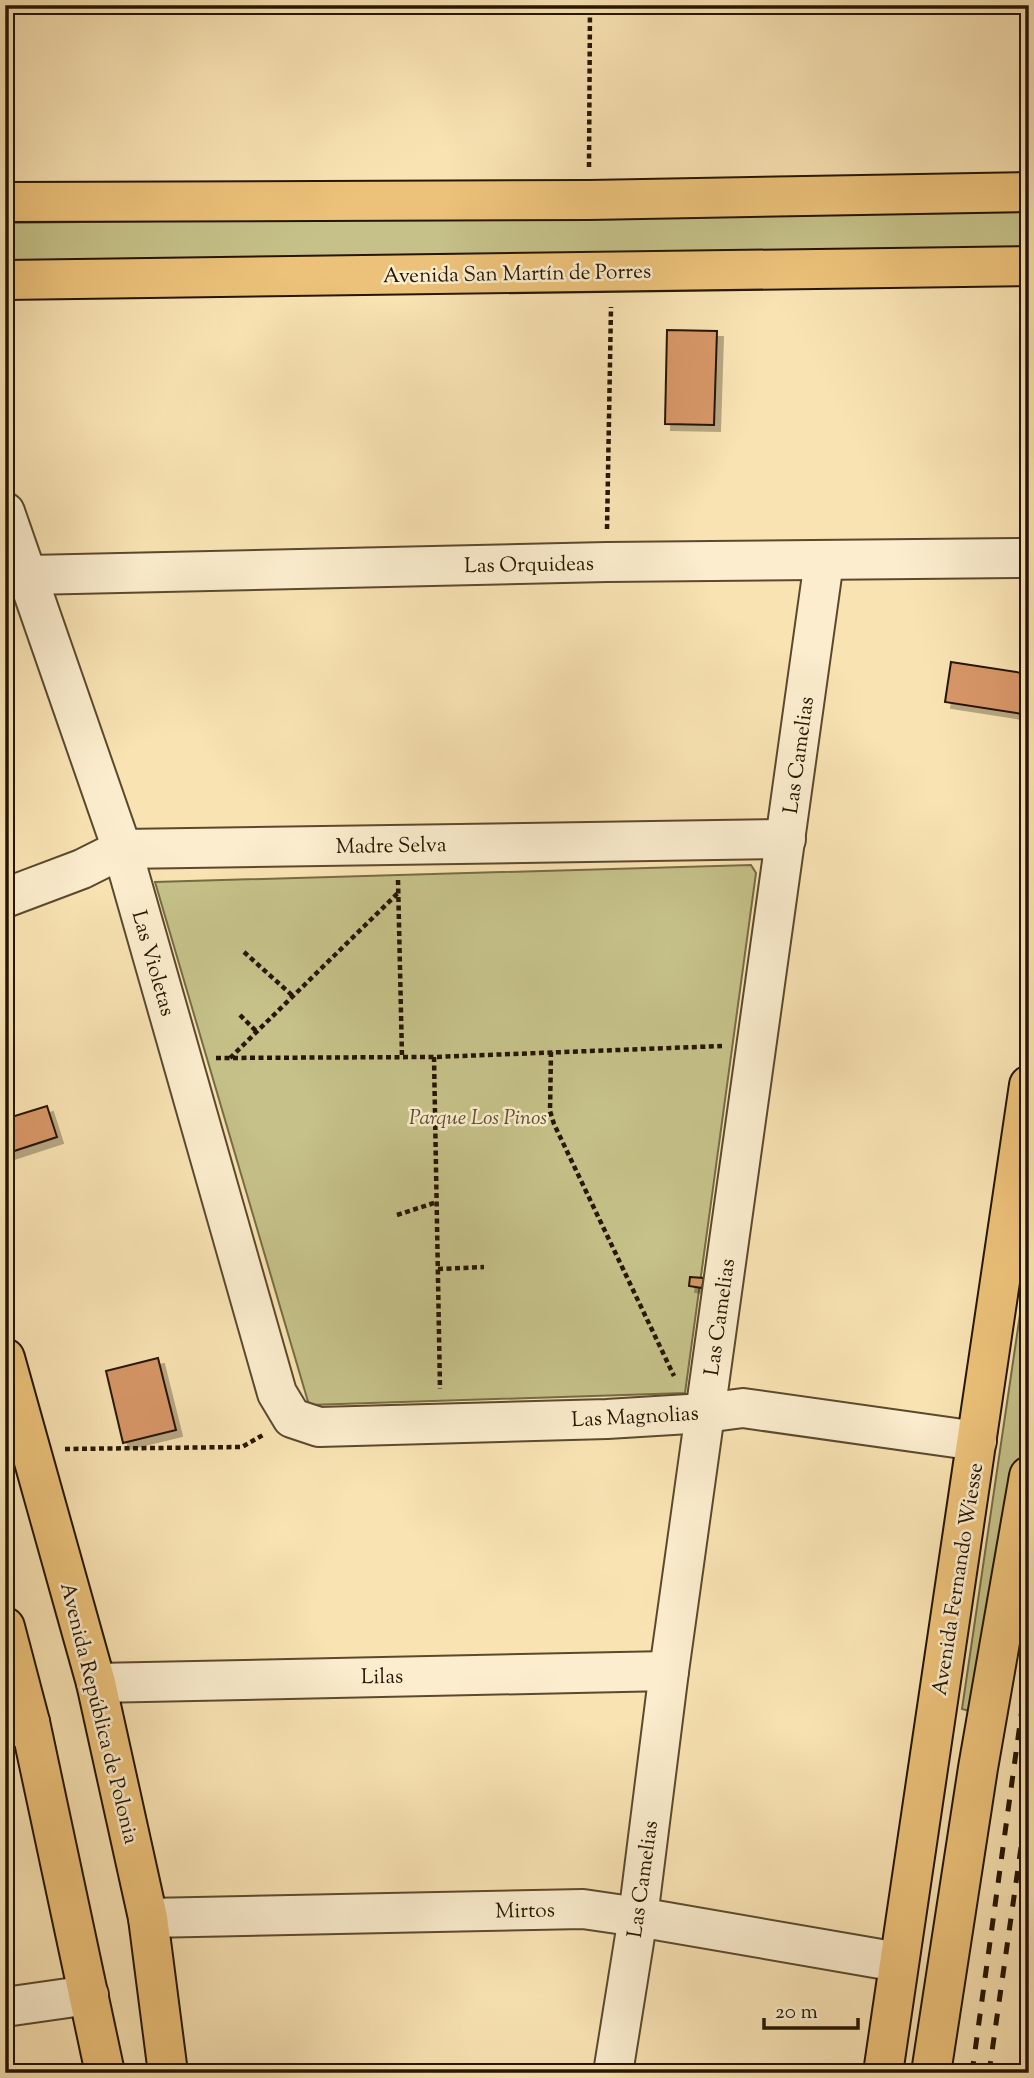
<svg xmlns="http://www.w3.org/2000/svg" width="1034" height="2078" font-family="'Sorts Mill Goudy',serif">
<defs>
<filter id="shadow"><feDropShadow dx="6" dy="6" stdDeviation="0" flood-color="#0004"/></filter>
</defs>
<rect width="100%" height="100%" fill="#f9e3b3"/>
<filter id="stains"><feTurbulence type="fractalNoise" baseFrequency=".00286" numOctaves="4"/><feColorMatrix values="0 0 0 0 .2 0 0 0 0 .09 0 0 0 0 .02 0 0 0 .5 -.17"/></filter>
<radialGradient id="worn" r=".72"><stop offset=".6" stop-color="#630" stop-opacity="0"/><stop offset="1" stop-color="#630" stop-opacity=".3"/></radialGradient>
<g fill="#c5c188" stroke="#766c44" stroke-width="2">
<polygon points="1029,210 1029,253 5,266 5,223"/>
<polygon points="751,865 756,873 685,1393 309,1405 155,882"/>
<polygon points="1029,1253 1029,1431 993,1585 977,1713 962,1709"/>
</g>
<g fill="#d89767" stroke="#261600" stroke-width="2" filter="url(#shadow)">
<rect x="1024" y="327" width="5" height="85"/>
<polygon points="667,330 717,331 714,425 665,424"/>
<polygon points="951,662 1029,674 1029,715 945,702"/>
<polygon points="47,1106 57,1137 5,1154 5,1119"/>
<polygon points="690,1277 704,1278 702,1288 689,1286"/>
<polygon points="158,1358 176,1430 123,1443 106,1371"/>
</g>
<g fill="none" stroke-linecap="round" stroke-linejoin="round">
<defs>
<g id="minor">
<polyline points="5,512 122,849 277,1393 292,1418 319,1427 607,1419 705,1413 743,1408 977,1441"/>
<polyline points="29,575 607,562 1029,558"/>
<polyline points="5,898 82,869 122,849 786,839"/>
<polyline points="96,1683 669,1671"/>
<polyline points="5,1729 30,1722"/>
<polyline points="148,1918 583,1909 638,1917 898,1962"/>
<polyline points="5,2007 89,1995"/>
<polyline points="613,2073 638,1917 669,1671 824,561"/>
</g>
<g id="major">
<polyline points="5,202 589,200 1029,192"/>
<polyline points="5,280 1029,266"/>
<polyline points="5,1358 96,1683 148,1918 168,2073"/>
<polyline points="5,1627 30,1722 105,2073"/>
<polyline points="883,2073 1029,1085"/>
<polyline points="931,2073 978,1768 1029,1476"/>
</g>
</defs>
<use href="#minor" stroke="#5b492d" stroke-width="42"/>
<use href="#major" stroke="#261600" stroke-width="42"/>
<g stroke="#261600" stroke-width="4.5" stroke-dasharray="5 3.5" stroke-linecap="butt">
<polyline points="589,167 590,5"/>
<polyline points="607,529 611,307"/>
<polyline points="398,880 402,1057"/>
<polyline points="244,952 294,997"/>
<polyline points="240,1015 257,1032"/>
<polyline points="551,1052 550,1111 554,1124 674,1376"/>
<polyline points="434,1057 440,1389"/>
<polyline points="216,1058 434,1057 722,1046"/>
<polyline points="230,1058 398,893"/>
<polyline points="397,1215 437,1202"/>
<polyline points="438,1269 484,1267"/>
<polyline points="65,1449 242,1447 263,1435"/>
</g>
<use href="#minor" stroke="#fbedce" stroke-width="38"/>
<use href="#major" stroke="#ecc27a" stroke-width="38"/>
<g stroke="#261600" stroke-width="5" stroke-dasharray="12 12" stroke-linecap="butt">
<polyline points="972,2073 1029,1658"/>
<polyline points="989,2073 1029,1791"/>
</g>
</g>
<g text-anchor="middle" stroke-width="5" stroke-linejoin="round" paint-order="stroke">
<g font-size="21" fill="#261600" stroke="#fbedce">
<text transform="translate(517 273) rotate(-1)" y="7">Avenida San Martín de Porres</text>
<text transform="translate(529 564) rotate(-1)" y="7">Las Orquideas</text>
<text transform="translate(798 755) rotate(-82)" y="7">Las Camelias</text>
<text transform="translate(391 845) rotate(-1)" y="7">Madre Selva</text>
<text transform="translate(154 963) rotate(74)" y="7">Las Violetas</text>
<text transform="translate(719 1317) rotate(-82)" y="7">Las Camelias</text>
<text transform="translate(635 1416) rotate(-3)" y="7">Las Magnolias</text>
<text transform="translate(957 1579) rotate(-81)" y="7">Avenida Fernando Wiesse</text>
<text transform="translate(382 1676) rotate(-1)" y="7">Lilas</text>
<text transform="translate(100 1713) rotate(76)" y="7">Avenida República de Polonia</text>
<text transform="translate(642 1879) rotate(-82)" y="7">Las Camelias</text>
<text transform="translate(525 1910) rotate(-1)" y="7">Mirtos</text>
</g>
<g font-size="21" font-style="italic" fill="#5e5230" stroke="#fbedce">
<text x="478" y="1124">Parque Los Pinos</text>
</g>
</g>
<rect width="1034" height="2078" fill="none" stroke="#f9e3b3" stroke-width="28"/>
<rect x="7" y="7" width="1020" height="2064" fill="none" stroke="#261600" stroke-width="3.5"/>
<rect x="14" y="14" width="1006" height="2050" fill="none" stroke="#261600" stroke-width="2"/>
<path d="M764 2018v10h94v-10" fill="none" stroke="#261600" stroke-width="3.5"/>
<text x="775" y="2018" font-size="21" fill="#261600" stroke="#fbedce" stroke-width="5" paint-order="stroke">20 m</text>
<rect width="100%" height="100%" filter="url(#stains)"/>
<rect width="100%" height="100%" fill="url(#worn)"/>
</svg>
